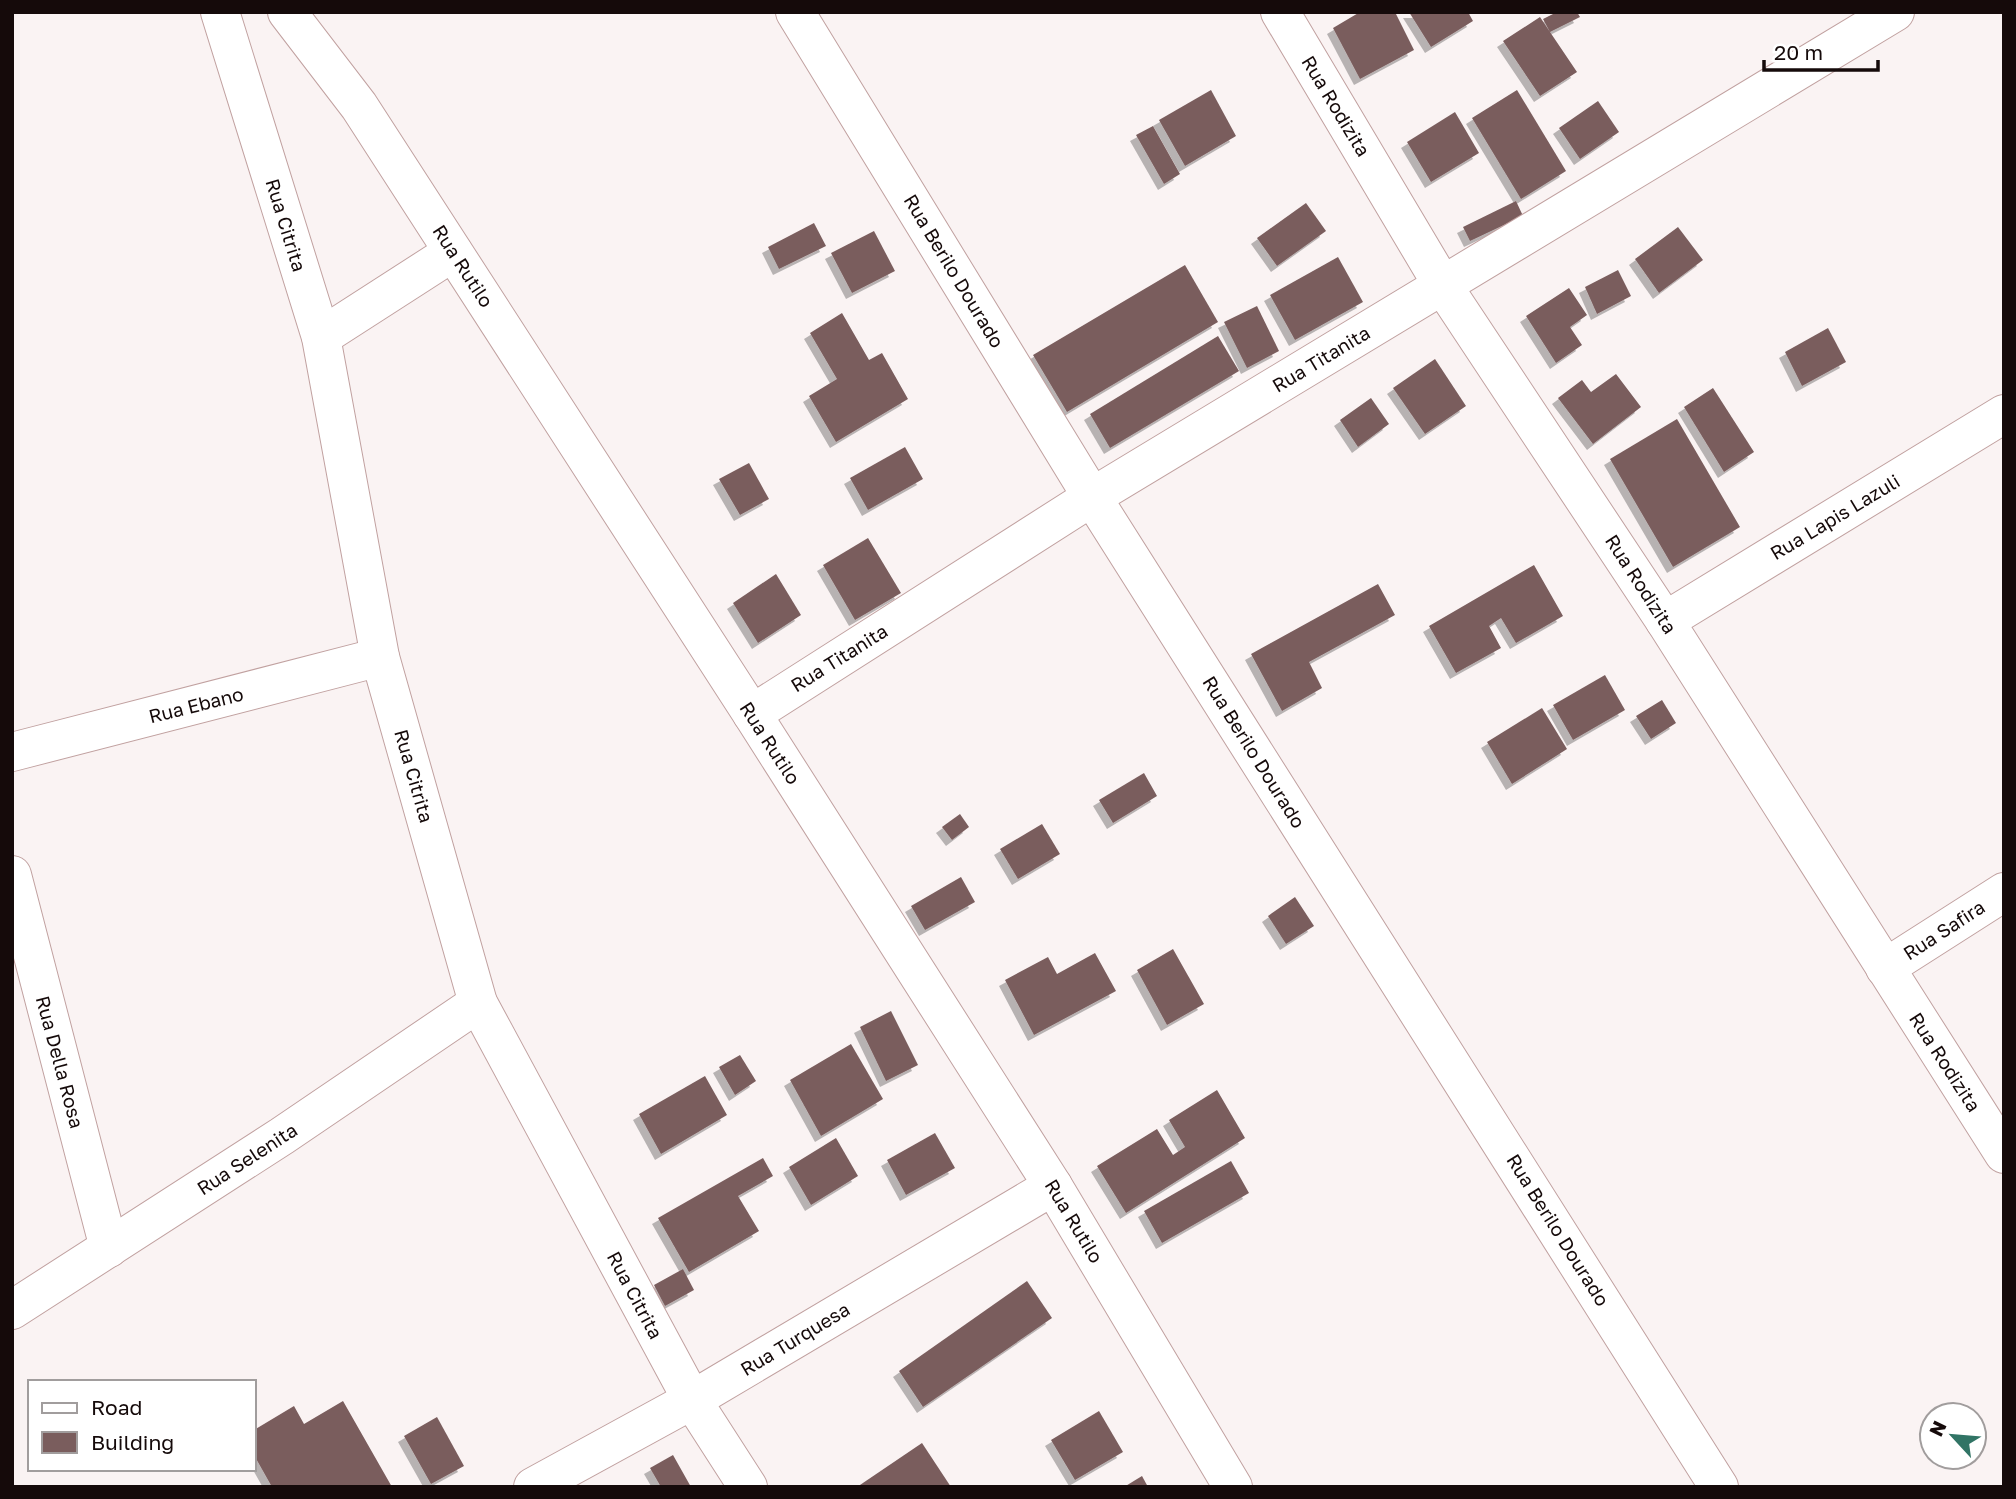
<svg xmlns="http://www.w3.org/2000/svg" width="2016" height="1499" font-family="'Golos Text',sans-serif">
<defs>
<filter id="shadow"><feDropShadow dx="-6" dy="6" stdDeviation="0" flood-color="#0004"/></filter>
</defs>
<rect width="100%" height="100%" fill="#faf3f3"/>
<g fill="#7a5d5d" filter="url(#shadow)">
<polygon points="1360,12 1395,12 1414,50 1360,79 1333,28"/>
<polygon points="1409,12 1468,12 1473,21 1431,47"/>
<polygon points="1557,12 1577,12 1580,17 1550,32 1577,72 1540,96 1503,41 1540,17 1550,32 1543,19"/>
<polygon points="1211,90 1236,136 1185,166 1159,120"/>
<polygon points="1517,90 1566,171 1521,199 1472,118"/>
<polygon points="1598,101 1619,132 1580,159 1559,128"/>
<polygon points="1455,112 1479,153 1431,182 1407,142"/>
<polygon points="1153,126 1180,174 1164,184 1136,135"/>
<polygon points="1516,201 1523,216 1470,241 1463,227"/>
<polygon points="1306,203 1326,231 1277,266 1257,238"/>
<polygon points="814,223 826,246 779,269 768,247"/>
<polygon points="1678,227 1703,260 1659,293 1635,259"/>
<polygon points="874,231 895,271 852,293 831,253"/>
<polygon points="1338,257 1363,302 1295,340 1270,295"/>
<polygon points="1185,265 1218,322 1067,412 1033,355"/>
<polygon points="1618,270 1631,296 1597,314 1585,287"/>
<polygon points="1569,288 1587,315 1570,327 1582,345 1556,363 1526,316"/>
<polygon points="1257,306 1279,351 1247,368 1224,322"/>
<polygon points="842,313 869,360 882,353 908,399 836,442 809,396 837,379 810,333"/>
<polygon points="1828,328 1846,362 1802,386 1785,352"/>
<polygon points="1218,336 1239,371 1110,448 1090,414"/>
<polygon points="1435,359 1466,406 1425,434 1393,388"/>
<polygon points="1616,374 1641,407 1593,444 1558,398 1582,380 1591,392"/>
<polygon points="1713,388 1754,452 1724,472 1684,407"/>
<polygon points="1371,398 1389,424 1358,447 1340,420"/>
<polygon points="1677,419 1740,527 1673,567 1610,459"/>
<polygon points="905,447 923,479 868,510 850,478"/>
<polygon points="749,463 769,499 740,515 719,479"/>
<polygon points="868,538 901,593 855,620 823,565"/>
<polygon points="1534,565 1563,616 1516,643 1501,618 1489,626 1501,648 1456,673 1429,626"/>
<polygon points="776,574 801,615 758,643 733,603"/>
<polygon points="1378,584 1395,615 1309,662 1322,688 1282,711 1251,654"/>
<polygon points="1605,675 1625,710 1573,740 1553,705"/>
<polygon points="1662,700 1676,723 1651,739 1636,716"/>
<polygon points="1542,708 1567,749 1512,784 1487,742"/>
<polygon points="1144,773 1157,796 1113,823 1099,800"/>
<polygon points="960,814 969,827 952,840 942,827"/>
<polygon points="1042,824 1060,854 1018,879 1000,849"/>
<polygon points="961,877 975,902 925,930 911,906"/>
<polygon points="1295,897 1314,926 1286,944 1268,916"/>
<polygon points="1173,949 1204,1004 1167,1025 1137,970"/>
<polygon points="1095,953 1116,991 1034,1035 1005,980 1048,957 1057,974"/>
<polygon points="891,1011 918,1065 886,1081 860,1027"/>
<polygon points="851,1044 883,1099 821,1136 790,1080"/>
<polygon points="740,1055 756,1081 735,1095 719,1067"/>
<polygon points="705,1076 727,1115 661,1154 639,1114"/>
<polygon points="1217,1090 1245,1138 1126,1213 1097,1166 1157,1129 1173,1155 1185,1147 1169,1120"/>
<polygon points="935,1133 955,1168 906,1195 887,1160"/>
<polygon points="836,1138 858,1176 811,1205 789,1167"/>
<polygon points="763,1158 773,1176 738,1196 759,1231 689,1272 658,1218"/>
<polygon points="1231,1161 1249,1193 1162,1243 1144,1211"/>
<polygon points="683,1269 694,1290 665,1306 654,1285"/>
<polygon points="1027,1281 1052,1318 923,1407 899,1371"/>
<polygon points="343,1401 392,1487 272,1487 254,1455 254,1430 294,1406 304,1424"/>
<polygon points="1099,1411 1123,1452 1075,1480 1051,1440"/>
<polygon points="437,1417 464,1466 431,1484 404,1436"/>
<polygon points="922,1443 951,1487 857,1487"/>
<polygon points="673,1455 691,1487 661,1487 650,1468"/>
<polygon points="1142,1476 1148,1487 1124,1487"/>
</g>
<g fill="none" stroke-linecap="round" stroke-linejoin="round">
<defs>
<g id="minor">
<polyline points="220,12 321,337 380,657 478,1003 692,1400 748,1487"/>
<polyline points="287,12 359,106 752,714 1053,1186 1233,1487"/>
<polyline points="795,12 1092,497 1719,1487"/>
<polyline points="1280,12 1443,286 1665,621 2004,1154"/>
<polyline points="321,337 453,252"/>
<polyline points="1665,621 2004,414"/>
<polyline points="752,714 1092,497 1895,12"/>
<polyline points="12,752 380,657"/>
<polyline points="12,875 109,1248"/>
<polyline points="1885,968 2004,892"/>
<polyline points="12,1310 282,1136 478,1003"/>
<polyline points="533,1487 692,1400 1053,1186"/>
</g>
</defs>
<use href="#minor" stroke="#c1a1a0" stroke-width="40"/>
<use href="#minor" stroke="#fff" stroke-width="38"/>
</g>
<g text-anchor="middle" stroke-width="6" stroke-linejoin="round" paint-order="stroke">
<g font-size="19" fill="#150a0a" stroke="#fff">
<text transform="translate(1336 106) rotate(59)" y="7">Rua Rodizita</text>
<text transform="translate(286 225) rotate(73)" y="7">Rua Citrita</text>
<text transform="translate(463 266) rotate(57)" y="7">Rua Rutilo</text>
<text transform="translate(954 271) rotate(59)" y="7">Rua Berilo Dourado</text>
<text transform="translate(1321 359) rotate(-31)" y="7">Rua Titanita</text>
<text transform="translate(1835 517) rotate(-31)" y="7">Rua Lapis Lazuli</text>
<text transform="translate(1641 584) rotate(57)" y="7">Rua Rodizita</text>
<text transform="translate(839 658) rotate(-32)" y="7">Rua Titanita</text>
<text transform="translate(196 705) rotate(-14)" y="7">Rua Ebano</text>
<text transform="translate(770 743) rotate(57)" y="7">Rua Rutilo</text>
<text transform="translate(1254 752) rotate(58)" y="7">Rua Berilo Dourado</text>
<text transform="translate(414 776) rotate(74)" y="7">Rua Citrita</text>
<text transform="translate(1944 930) rotate(-33)" y="7">Rua Safira</text>
<text transform="translate(60 1062) rotate(75)" y="7">Rua Della Rosa</text>
<text transform="translate(1945 1062) rotate(57)" y="7">Rua Rodizita</text>
<text transform="translate(247 1159) rotate(-33)" y="7">Rua Selenita</text>
<text transform="translate(1074 1221) rotate(59)" y="7">Rua Rutilo</text>
<text transform="translate(1558 1230) rotate(58)" y="7">Rua Berilo Dourado</text>
<text transform="translate(635 1295) rotate(62)" y="7">Rua Citrita</text>
<text transform="translate(795 1339) rotate(-31)" y="7">Rua Turquesa</text>
</g>
</g>
<rect width="2016" height="1499" fill="none" stroke="#150a0a" stroke-width="28"/>
<rect x="28" y="1380" width="228" height="91" fill="#ffffff" stroke="#a19d9d" stroke-width="2"/>
<rect x="42" y="1403" width="35" height="10" fill="#ffffff" stroke="#a19d9d" stroke-width="2"/>
<text x="91" y="1415" font-size="21" fill="#150a0a">Road</text>
<rect x="42" y="1432" width="35" height="21" fill="#7a5d5d" stroke="#a19d9d" stroke-width="2"/>
<text x="91" y="1450" font-size="21" fill="#150a0a">Building</text>
<g transform="translate(1953 1436) rotate(296)"><circle r="33" fill="#ffffff" stroke="#a19d9d" stroke-width="2"/>
<path d="M0-5L12 26L0 18L-12 26Z" fill="#317465"/>
<text y="-10" font-size="19" font-weight="bold" text-anchor="middle" fill="#150a0a">N</text>
</g>
<path d="M1764 60v10h114v-10" fill="none" stroke="#150a0a" stroke-width="3.5"/>
<text x="1774" y="60" font-size="21" fill="#150a0a" stroke="#ffffff" stroke-width="5" paint-order="stroke">20 m</text>
</svg>
